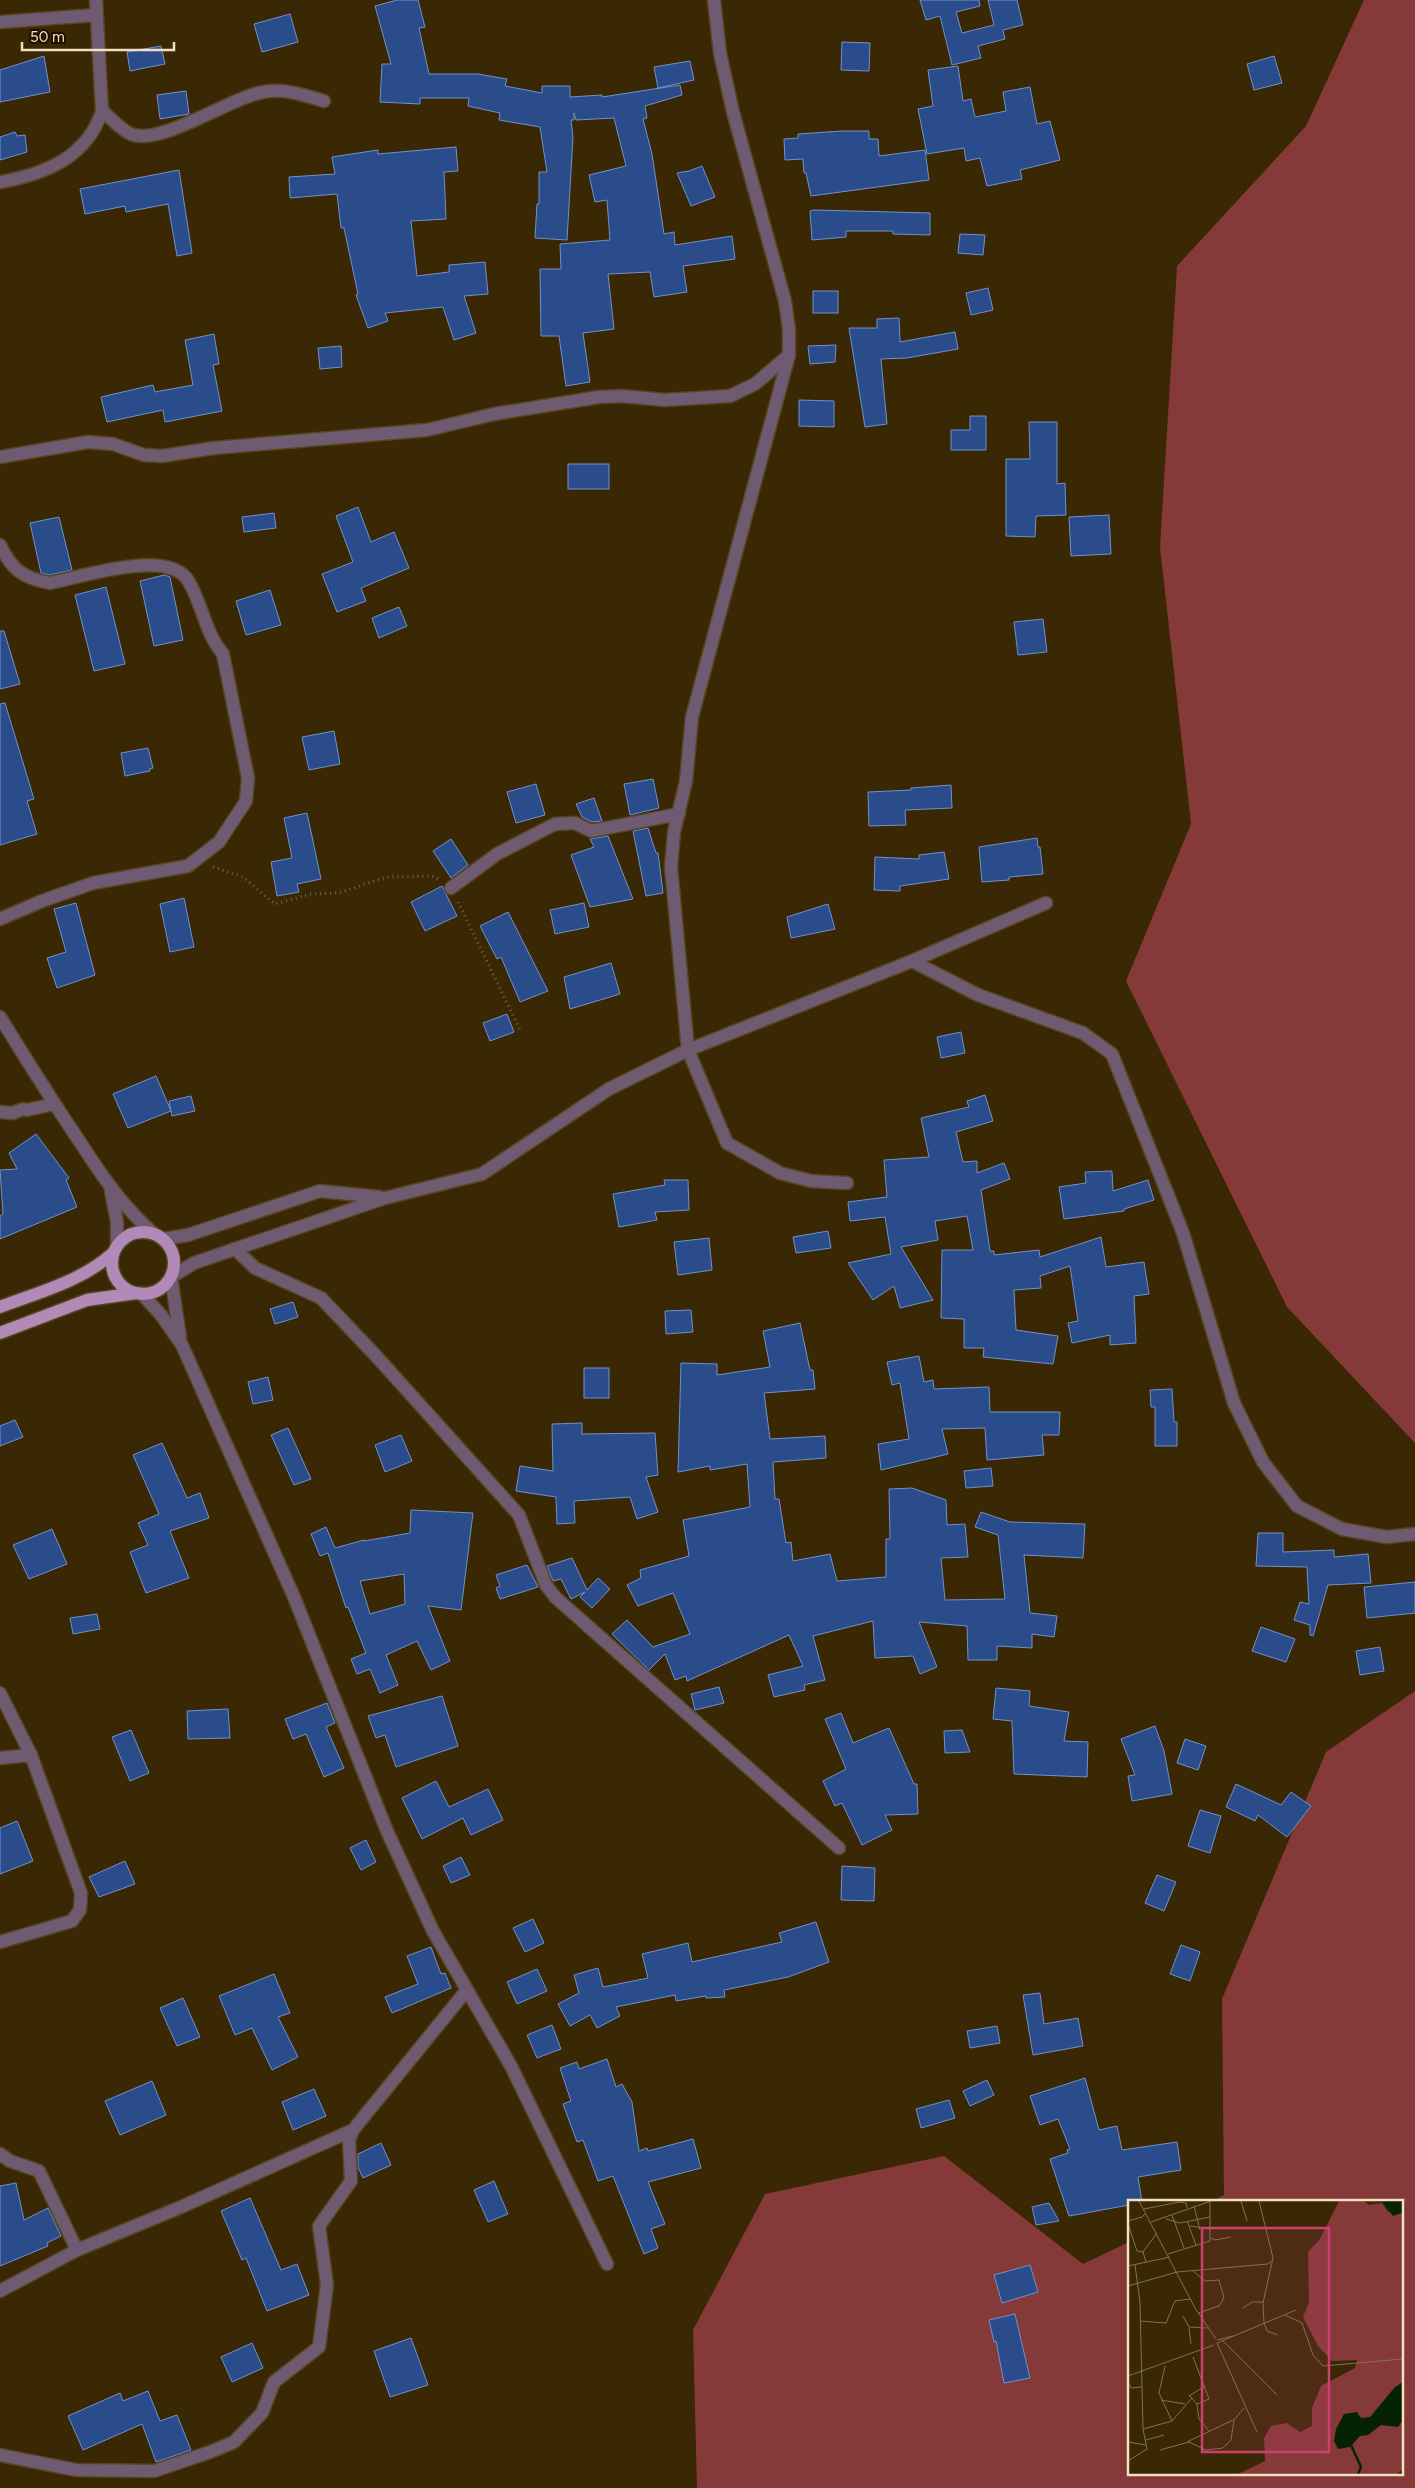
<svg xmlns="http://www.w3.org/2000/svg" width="1415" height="2488" font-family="Figtree,sans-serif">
<rect width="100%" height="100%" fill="#392803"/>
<g fill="#863939">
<polygon points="1364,0 1415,0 1415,1443 1287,1307 1126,981 1191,824 1160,547 1177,266 1306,126"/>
<polygon points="1415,1691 1415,2488 697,2488 693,2330 765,2194 944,2156 1083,2264 1129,2242 1129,2474 1401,2474 1401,2202 1211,2202 1224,2195 1222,1999 1326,1752"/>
</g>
<g fill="#2b4c8b" stroke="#7291ca" fill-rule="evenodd">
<polygon points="397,0 418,0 425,27 419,28 429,74 478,74 507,79 505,86 542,93 542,86 570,86 570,97 602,95 602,97 680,85 682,95 645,106 647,118 643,119 652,154 664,234 674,232 675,245 732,236 735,259 683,266 687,292 654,297 650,272 608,274 614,329 583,333 590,382 566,386 559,336 541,336 540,269 561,269 560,244 610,240 607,200 595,202 589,175 626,166 614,118 576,120 574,113 574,120 571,120 573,137 567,240 535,238 537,204 539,204 539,172 547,172 540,127 499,120 500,113 468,106 469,98 420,98 420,104 380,102 382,64 391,64 375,6"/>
<polygon points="920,0 979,0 980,6 956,12 962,33 994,25 988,0 1017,0 1023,25 1003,30 1005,39 978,46 981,58 952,65 940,16 926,20"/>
<polygon points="290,14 298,42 262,52 254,24"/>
<polygon points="842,42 870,43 869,71 841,70"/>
<polygon points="161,46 165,64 130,71 127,52"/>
<polygon points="44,56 50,92 0,102 0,70"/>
<polygon points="1274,56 1282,83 1254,90 1247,64"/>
<polygon points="690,61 694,80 658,88 654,67"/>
<polygon points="958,66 963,101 971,99 975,117 1006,111 1003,92 1030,87 1037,124 1050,121 1060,160 1020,170 1022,179 987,186 980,158 966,161 964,148 927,154 918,109 933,106 928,70"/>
<polygon points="186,91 189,114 160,119 157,95"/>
<polygon points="842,131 869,131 869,139 878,139 879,156 925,150 929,180 811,196 806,173 804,173 803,159 785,160 784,139 798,138 798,134"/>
<polygon points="15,132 17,136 25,135 27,152 0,160 0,137"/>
<polygon points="456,147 458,171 444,172 446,219 411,221 417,276 449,272 449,265 485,262 488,294 464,296 476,333 454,340 443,307 385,313 388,321 368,328 356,295 358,294 344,228 341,228 337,194 290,198 289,177 335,174 332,157 378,150 378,154"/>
<polygon points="702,166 715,197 691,206 677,173 689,171"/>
<polygon points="179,170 192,253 177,256 168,204 126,212 125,206 85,214 80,189"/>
<polygon points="814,210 930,213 930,235 893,234 893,231 846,231 846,237 812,240 810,211"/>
<polygon points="960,234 985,235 983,255 958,253"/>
<polygon points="988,288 993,310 971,315 966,293"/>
<rect x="813" y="291" width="25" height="22"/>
<polygon points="899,318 900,342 955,332 958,349 907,358 881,359 887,424 865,427 849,328 877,328 877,319"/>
<polygon points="214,334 219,364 213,365 222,411 165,422 163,410 107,422 101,397 153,385 155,392 193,385 185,340"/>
<polygon points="836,345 835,362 810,364 808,346"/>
<polygon points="341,346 342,367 320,369 318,348"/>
<polygon points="799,400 834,401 834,427 799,426"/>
<polygon points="970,416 986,416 986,450 951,450 951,430 970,430"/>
<polygon points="1029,422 1057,422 1057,484 1065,483 1066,515 1036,516 1035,537 1006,536 1006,459 1030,459"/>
<rect x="568" y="464" width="41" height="25"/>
<polygon points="358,507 371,542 394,532 409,568 361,588 366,601 337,612 322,574 353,562 336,516"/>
<polygon points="274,513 276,528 244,532 242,517"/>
<polygon points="1109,515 1111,554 1071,556 1069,517"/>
<polygon points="59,517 72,570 50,575 41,573 30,523"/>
<polygon points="164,575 170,577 183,640 154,646 140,581"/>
<polygon points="106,587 125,664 94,671 75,595"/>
<polygon points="270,590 281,625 246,635 236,601"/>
<polygon points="399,607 407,626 379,638 372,618"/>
<polygon points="1043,619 1047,652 1018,655 1014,622"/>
<polygon points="0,631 4,631 20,684 0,689"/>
<polygon points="5,703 34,799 27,801 37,834 0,845 0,704"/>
<polygon points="334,731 340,764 309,770 302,737"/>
<polygon points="148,748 153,768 149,769 150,771 125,776 121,753"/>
<polygon points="653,779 659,808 630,815 624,784"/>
<polygon points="536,784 545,815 516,823 507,792"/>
<polygon points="951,785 952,808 905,810 906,825 869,826 868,792 911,790 911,788"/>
<polygon points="594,798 602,821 592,822 582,817 576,804"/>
<polygon points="307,813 321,879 297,884 299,892 277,896 271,862 292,858 284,818"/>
<polygon points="648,828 656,853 658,853 663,893 646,896 633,831"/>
<polygon points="608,836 633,899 590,907 571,855 594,847 590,839"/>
<polygon points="1037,838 1038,847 1040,847 1043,874 1009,877 1009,880 982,882 979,847"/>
<polygon points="451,839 468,865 451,878 433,851"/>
<polygon points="944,852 949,879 900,886 900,891 874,890 875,857 919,859 919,855"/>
<polygon points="442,886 457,916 425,931 411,902"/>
<polygon points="184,898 194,947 170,952 160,904"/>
<polygon points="76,903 95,975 57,988 47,958 66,952 54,909"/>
<polygon points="584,903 589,927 555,934 550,910"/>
<polygon points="828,904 835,929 791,938 787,917"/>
<polygon points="508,912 548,991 520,1002 501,957 497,959 480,926"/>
<polygon points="611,963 620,994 570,1009 564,977"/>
<polygon points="507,1014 514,1032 490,1041 483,1023"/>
<polygon points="961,1032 965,1053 941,1058 937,1037"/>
<polygon points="156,1076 171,1111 128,1128 113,1094"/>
<polygon points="985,1095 993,1121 956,1132 963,1162 977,1161 977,1173 1004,1163 1010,1179 981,1190 990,1251 994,1251 994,1255 1039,1250 1040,1257 1101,1237 1106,1267 1144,1262 1149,1294 1134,1296 1136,1343 1110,1345 1110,1335 1072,1343 1068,1323 1078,1321 1070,1266 1040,1276 1041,1288 1014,1290 1016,1330 1058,1336 1053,1364 983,1357 984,1348 964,1348 964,1319 941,1318 942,1250 973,1250 967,1216 935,1221 938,1240 901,1247 933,1300 900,1308 894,1286 873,1300 848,1263 891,1254 885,1217 850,1221 848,1202 887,1197 884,1160 929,1157 921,1118 969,1107 967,1101"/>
<polygon points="191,1096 195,1111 172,1116 169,1101"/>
<polygon points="36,1134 69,1178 66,1180 77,1207 0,1239 0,1216 3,1214 0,1170 17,1169 9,1153"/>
<polygon points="1112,1171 1113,1191 1148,1180 1154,1200 1124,1209 1124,1211 1064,1219 1059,1187 1086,1183 1085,1172"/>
<polygon points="664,1180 688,1180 689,1210 655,1212 657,1220 619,1227 613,1194 665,1185"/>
<polygon points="828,1231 831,1248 796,1253 793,1237"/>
<polygon points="709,1238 712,1270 678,1275 674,1242"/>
<polygon points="293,1302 298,1317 275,1324 270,1309"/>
<polygon points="691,1310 693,1332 666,1334 665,1311"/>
<polygon points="800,1323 810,1370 813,1370 815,1389 764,1393 770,1439 825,1436 826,1458 773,1462 775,1499 779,1499 786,1543 791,1542 793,1561 830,1554 837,1581 886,1577 886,1539 890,1539 889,1489 912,1488 946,1500 947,1525 965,1524 968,1557 941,1558 945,1600 1005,1599 998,1535 975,1527 981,1512 1010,1522 1085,1524 1083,1558 1024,1555 1030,1613 1057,1616 1054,1637 1032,1634 1032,1648 997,1646 997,1660 968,1660 967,1626 919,1622 937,1667 920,1674 913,1656 875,1658 873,1621 813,1636 825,1680 804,1685 805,1690 774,1697 768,1675 803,1666 789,1635 687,1681 686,1676 675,1680 665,1654 649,1670 612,1634 627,1620 653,1647 690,1634 673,1593 638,1606 627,1585 641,1578 640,1570 689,1556 683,1520 750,1507 747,1464 710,1470 710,1466 678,1472 681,1363 717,1364 717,1375 770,1367 763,1331"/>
<polygon points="919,1356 924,1382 933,1380 934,1389 989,1387 990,1412 1060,1412 1059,1435 1042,1435 1044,1455 987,1460 985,1428 942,1429 948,1454 881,1470 878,1444 909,1439 900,1383 892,1385 887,1362"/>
<rect x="584" y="1368" width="25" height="30"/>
<polygon points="268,1377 273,1400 253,1404 248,1382"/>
<polygon points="1172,1389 1174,1422 1177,1422 1177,1446 1155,1446 1155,1407 1151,1407 1150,1390"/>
<polygon points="15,1420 23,1437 0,1446 0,1426"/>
<polygon points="582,1423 582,1434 655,1433 658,1475 646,1477 658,1512 637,1519 630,1497 574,1501 575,1523 557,1524 556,1497 516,1491 520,1466 553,1471 552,1424"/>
<polygon points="288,1428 311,1479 294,1485 271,1435"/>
<polygon points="401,1435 412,1461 385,1472 375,1445"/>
<polygon points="162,1443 187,1498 200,1493 209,1518 170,1531 189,1578 146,1593 130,1552 148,1545 138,1523 159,1514 133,1455"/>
<polygon points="991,1468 993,1486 966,1488 964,1471"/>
<path d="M411 1510 473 1513 461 1610 428 1606 450 1661 431 1670 417 1641 386 1655 398 1685 380 1693 370 1669 357 1674 351 1659 366 1653 348 1607 346 1608 328 1553 320 1556 311 1534 326 1527 335 1548 364 1540V1541L410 1533ZM404 1574 405 1604 370 1614 360 1581Z"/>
<polygon points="52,1529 67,1564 29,1579 13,1545"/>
<polygon points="1258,1533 1283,1533 1283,1552 1334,1550 1334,1557 1368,1554 1371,1583 1328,1585 1313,1636 1310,1635 1310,1625 1294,1620 1300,1602 1309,1604 1307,1567 1256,1566"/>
<polygon points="572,1558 587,1590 598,1578 610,1589 592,1608 580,1597 585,1592 571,1599 561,1579 553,1581 547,1566"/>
<polygon points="527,1565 538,1587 500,1599 496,1588 500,1586 496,1575"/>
<polygon points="1415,1582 1415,1613 1367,1618 1364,1587"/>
<polygon points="97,1614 100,1629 73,1634 70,1618"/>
<polygon points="1261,1627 1295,1639 1286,1662 1252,1651"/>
<polygon points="1380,1647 1384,1671 1360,1675 1356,1651"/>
<polygon points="719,1687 724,1703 695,1710 691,1694"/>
<polygon points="996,1688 1030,1691 1029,1706 1069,1712 1064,1741 1088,1742 1087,1777 1014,1774 1012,1721 993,1719"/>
<polygon points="442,1696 458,1746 396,1767 385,1735 376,1738 368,1716"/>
<polygon points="327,1703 335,1723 326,1727 344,1768 324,1777 306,1734 293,1739 285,1719"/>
<polygon points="228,1709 230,1738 188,1739 187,1711"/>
<polygon points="841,1713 853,1743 889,1728 914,1784 917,1784 918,1814 885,1815 892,1830 862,1845 842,1803 835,1806 823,1781 846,1769 825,1719"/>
<polygon points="1155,1726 1164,1751 1172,1794 1132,1801 1128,1776 1135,1775 1121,1739"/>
<polygon points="131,1730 149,1773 130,1781 112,1737"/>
<polygon points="962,1730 970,1752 945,1753 944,1731"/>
<polygon points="1185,1739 1206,1746 1198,1770 1177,1763"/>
<polygon points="436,1781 449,1807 488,1789 503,1820 471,1835 463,1818 422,1839 402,1798"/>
<polygon points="1236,1784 1281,1805 1291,1792 1311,1806 1287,1837 1258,1815 1255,1821 1226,1807"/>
<polygon points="1200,1810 1221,1816 1210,1853 1188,1846"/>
<polygon points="17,1821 33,1861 0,1874 0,1828"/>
<polygon points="366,1840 376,1862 361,1870 350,1848"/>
<polygon points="461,1857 470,1875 451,1883 443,1866"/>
<polygon points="125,1861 135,1884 99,1897 89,1877"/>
<polygon points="842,1866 875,1868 874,1901 841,1900"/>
<polygon points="1157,1875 1176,1882 1164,1911 1145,1903"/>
<polygon points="533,1919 544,1943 525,1952 513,1928"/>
<polygon points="816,1922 829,1962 788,1977 724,1990 725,1997 706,1998 706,1996 676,2001 675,1995 616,2007 620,2016 597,2028 590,2015 570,2026 558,2004 579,1993 574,1975 598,1968 603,1987 648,1978 642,1954 688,1943 692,1962 782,1942 779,1933"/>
<polygon points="1181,1945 1200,1952 1190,1981 1170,1974"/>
<polygon points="431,1947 441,1974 445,1973 451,1988 392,2013 385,1997 418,1984 407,1956"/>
<polygon points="537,1969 547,1991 517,2004 507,1982"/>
<polygon points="274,1974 290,2013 278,2017 298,2057 272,2070 252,2028 235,2035 219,1996"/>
<polygon points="1040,1993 1044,2024 1078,2018 1083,2046 1033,2055 1023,1995"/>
<polygon points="183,1998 200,2037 177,2046 160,2008"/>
<polygon points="552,2025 561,2049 537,2058 527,2035"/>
<polygon points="997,2026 1000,2043 970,2048 967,2031"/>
<polygon points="607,2059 616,2087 622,2084 632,2102 639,2151 647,2148 648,2151 693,2139 701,2168 648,2182 665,2224 651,2229 658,2248 644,2254 613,2176 598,2181 583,2140 577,2142 563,2104 571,2101 560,2068 577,2062 579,2069"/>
<polygon points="1085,2078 1099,2130 1117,2126 1122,2150 1177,2142 1181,2170 1138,2177 1142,2202 1129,2202 1129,2205 1069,2216 1050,2159 1068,2153 1067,2150 1070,2149 1058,2119 1040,2125 1030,2096"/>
<polygon points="987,2080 994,2095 970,2106 963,2091"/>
<polygon points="152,2081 166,2115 120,2135 105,2101"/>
<polygon points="314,2089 326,2116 293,2130 282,2102"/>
<polygon points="949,2100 955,2118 921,2128 916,2109"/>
<polygon points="381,2143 391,2165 363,2178 358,2167 358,2154"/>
<polygon points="494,2181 508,2214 488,2222 474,2190"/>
<polygon points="16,2183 24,2220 48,2208 61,2236 47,2243 48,2246 0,2266 0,2186"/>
<polygon points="250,2198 281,2270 297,2264 309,2295 267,2311 246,2258 242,2260 221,2211"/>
<polygon points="1049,2203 1059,2221 1036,2225 1032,2207"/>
<polygon points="1030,2265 1038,2292 1002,2303 994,2275"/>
<polygon points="1015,2314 1030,2378 1004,2383 996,2341 994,2342 989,2320"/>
<polygon points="411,2338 428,2385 390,2397 374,2351"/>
<polygon points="252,2343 263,2368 232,2382 221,2357"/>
<polygon points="148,2391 160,2421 177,2415 191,2450 156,2462 142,2424 83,2450 68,2416 120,2393 123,2401"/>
</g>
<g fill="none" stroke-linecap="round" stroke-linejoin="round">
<defs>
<g id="minor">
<polyline points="714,0 720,53 733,112 785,301 789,329 789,355 692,717 686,781 674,832 671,867 688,1050 727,1143 780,1173 811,1181 847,1183"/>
<polyline points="0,22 96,15"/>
<path d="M102 111C111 118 119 128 129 133 156 149 231 97 263 92 283 88 304 95 324 101"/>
<path d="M0 182C46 174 87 157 102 111L96 0"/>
<polyline points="0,457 88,442 113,444 144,455 162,456 214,448 427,430 494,414 599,397 622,396 665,400 730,396 755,384 789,355"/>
<path d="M0 545C12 570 23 578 50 583 81 577 170 547 189 582 203 606 205 633 223 654L248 778 246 801 219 842 188 866 93 883 42 901 0 919"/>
<polyline points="451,888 497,854 555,824 575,823 591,831 679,814"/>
<polyline points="912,961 978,995 1083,1033 1112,1054 1183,1233 1234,1403 1263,1462 1297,1506 1342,1529 1387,1537 1415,1534"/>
<path d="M0 1017C26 1059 52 1101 80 1142 102 1176 123 1207 154 1234"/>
<polyline points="0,1112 13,1113 23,1109 27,1110 54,1104"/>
<polyline points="111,1191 117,1222 117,1245"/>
<polyline points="163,1239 188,1235 320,1191 380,1197"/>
<polyline points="235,1249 255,1268 321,1298 377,1357 519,1515 546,1585 555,1597 839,1848"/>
<polyline points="141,1293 161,1315 182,1345 294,1597 387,1831 433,1931 511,2066 607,2264"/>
<polyline points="180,1337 171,1277 194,1263 385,1198 482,1174 609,1089 688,1050 912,961 1046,903"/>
<polyline points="0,1693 31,1755 81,1893 80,1910 72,1921 0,1942"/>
<polyline points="0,1758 31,1755"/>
<polyline points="0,2154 10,2161 39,2171 77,2250"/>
<polyline points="0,2291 77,2250 181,2207 353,2130"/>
<polyline points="0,2455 76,2470 154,2471 210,2452 234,2442 262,2413 274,2382 319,2347 327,2285 319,2226 351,2181 349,2140 353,2130 466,1991"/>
</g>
<g id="major">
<circle cx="143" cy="1263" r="31"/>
<path d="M0 1307C39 1292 80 1282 112 1254"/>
<polyline points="0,1333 87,1300 136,1293"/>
</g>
</defs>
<use href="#minor" stroke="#574521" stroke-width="15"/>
<use href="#major" stroke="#574521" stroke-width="15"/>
<g stroke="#766541" stroke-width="3" stroke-dasharray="1 4" stroke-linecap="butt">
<polyline points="213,867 243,877 275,904 311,894 339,893 386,877 432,876 438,879"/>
<polyline points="458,902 521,1032"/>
</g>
<use href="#minor" stroke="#6f5b71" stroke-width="12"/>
<use href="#major" stroke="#b28ab8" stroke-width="12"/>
</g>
<g transform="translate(1128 2200)">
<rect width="275" height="275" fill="#392803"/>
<path d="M211 1H236L241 5 254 3 260 12 275 11V269L269 274H110L137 261 136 238 143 226 159 223 172 232 184 226V208L193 186 227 168 229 160 204 161 190 146 175 117 181 102 180 52 192 39Z" fill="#863939"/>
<path d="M254 1H274V13L265 16ZM275 182V220L270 227 253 225 240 235 232 236 222 247 210 249 206 241 208 229 216 214 229 212 233 218 242 217 267 187Z" fill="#052304"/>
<path fill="none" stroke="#052304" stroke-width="2.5" d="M223 245 233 267 230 274"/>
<path fill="none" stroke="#83724f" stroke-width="1" d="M11 1 67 108 88 139M113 1 119 21M131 1 145 58 135 103 136 123 139 131 150 135M66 6 72 30M16 9 51 2 58 3 59 8M44 15 56 48M38 19 52 23 82 17M0 21 14 17 18 13M59 21 68 45M23 22 83 1M0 24 9 51 15 52M62 26 82 29M83 38 87 40 103 37M40 54 82 41V1M18 62 15 52 29 33M0 66 42 57M65 71 77 81 91 80 96 98 91 106 70 113M0 86 49 72 140 64 145 60M115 108 124 102H135M157 115 174 123 185 155 195 166 275 159M55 116 61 127 79 128M12 121 38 123 47 101 62 99M61 128 63 144M89 140 105 136M95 141 149 195M65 157 81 199 69 204M37 166 31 193 44 221M0 176 86 145M0 182 3 188 13 187M61 195 69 204 71 219 81 231M61 196 77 186M33 200 57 204M15 229 44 221 64 198M129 232 89 143 168 110M18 240 36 235M0 242 18 245M59 242 105 220M32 250 61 242 78 250 95 248 103 240 106 220 116 208M0 261 19 249 15 229 12 102 7 65"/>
<path fill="#cc406f" fill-opacity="0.15" stroke="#cc406f" stroke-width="2.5" d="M74 28H201V252H74Z"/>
<rect width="275" height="275" fill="none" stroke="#f2e0c0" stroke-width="2.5"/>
</g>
<path d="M22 42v8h152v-8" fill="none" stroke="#f2e0c0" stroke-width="2.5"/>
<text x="30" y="42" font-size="15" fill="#f2e0c0" stroke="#1e1100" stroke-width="4" paint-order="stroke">50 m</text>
</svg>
